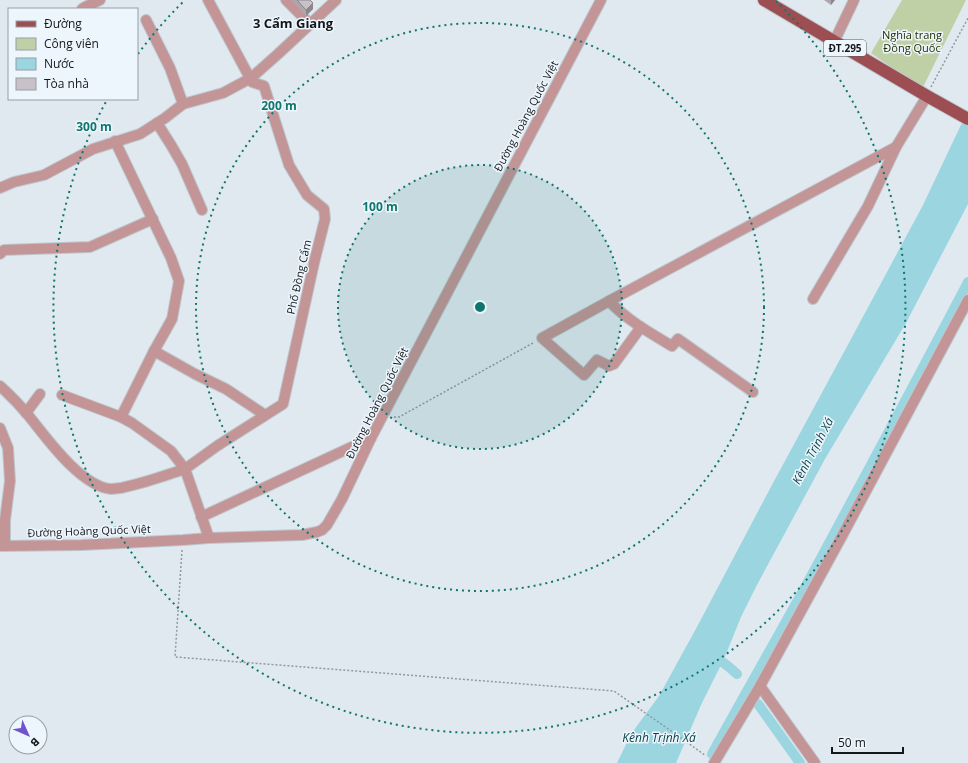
<svg xmlns="http://www.w3.org/2000/svg" width="968" height="763" font-family="'Open Sans',sans-serif">
<rect width="100%" height="100%" fill="#e0e9f0"/>
<polygon fill="#c0d0a6" points="902,0 966,0 922,89 871,53"/>
<polygon fill="#9bd6e0" points="968,110 968,204 906,323 825,459 758,583 741,617 724,659 701,705 676,763 617,763 631,734 659,696 698,625 773,483 851,339 923,205"/>
<g fill="none" stroke-linecap="round" stroke-linejoin="round">
<g stroke="#9bd6e0" stroke-width="10">
<polyline points="712,654 729,667 737,674"/>
<polyline points="758,704 800,763"/>
<path d="M712 754C748 688 786 623 822 556 871 465 920 374 968 282"/>
</g>
<defs>
<g id="minor">
<polyline points="208,0 252,82 264,86 289,165 307,195 324,209 325,219 314,263 283,404 217,446 185,469 209,538"/>
<polyline points="286,0 310,24"/>
<polyline points="82,9 85,7 100,0"/>
<polyline points="146,20 170,68 183,104"/>
<polyline points="834,42 854,0"/>
<polyline points="157,123 171,145 182,164 202,210"/>
<polyline points="115,141 171,258 179,281 172,319 154,351 121,417"/>
<polyline points="0,188 14,182 44,175 93,149 140,134 165,118 183,104 223,93 251,78 278,54 336,0"/>
<polyline points="0,254 4,250 90,247 153,219"/>
<polyline points="813,299 868,206 896,147"/>
<path d="M609 301C627 320 650 333 672 346L678 339 753 392"/>
<polyline points="641,327 614,364 609,366 597,360 584,375 542,338 611,300 896,147 927,96"/>
<polyline points="154,351 195,374 226,389 265,415"/>
<path d="M0 386C10 395 19 404 28 415 46 437 80 486 111 489 117 489 123 488 129 486 148 482 166 475 185 469L171 451 132 423 121 417 62 395"/>
<polyline points="26,413 40,394"/>
<polyline points="0,428 8,448 10,481 5,520 5,546"/>
<polyline points="201,517 371,438"/>
<polyline points="0,546 81,545 183,540 209,538 302,535 317,532 322,530 327,525 342,499 371,438 601,0"/>
<polyline points="760,686 815,763"/>
<polyline points="714,763 760,686 843,534 968,300"/>
</g>
<polyline id="major" points="764,0 927,96 968,119"/>
</defs>
<use href="#minor" stroke="#bfc7ce" stroke-width="12"/>
<use href="#major" stroke="#bfc7ce" stroke-width="14"/>
<g stroke="#92999e" stroke-width="1.5" stroke-dasharray="2 2" stroke-linecap="butt">
<polyline points="931,87 968,18"/>
<polyline points="394,417 399,417 533,343"/>
<path d="M182 550 175 657 614 691C645 713 676 734 706 756"/>
</g>
<use href="#minor" stroke="#c39596" stroke-width="10"/>
<use href="#major" stroke="#9c4e52" stroke-width="12"/>
</g>
<g fill="#ada6ac">
<polygon points="291,0 310,0 313,9 306,16"/>
<polygon points="824,0 835,0 831,5"/>
</g>
<g fill="#8d878c">
<polygon points="831,0 835,0 831,5"/>
<polygon points="313,3 313,9 306,16 306,10"/>
</g>
<polygon fill="#c9c1c8" stroke="#8d878c" points="297,0 310,0 313,3 306,10"/>
<circle cx="480" cy="307" r="142" fill="#0f766e" fill-opacity=".12"/>
<g fill="none" stroke="#0f766e" stroke-width="2" stroke-dasharray="2 4">
<circle cx="480" cy="307" r="142"/>
<circle cx="480" cy="307" r="284"/>
<path d="M138 54A426 426 0 0 1 184 1M776 1A426 426 0 1 1 107 100"/>
</g>
<g text-anchor="middle" stroke-width="3" stroke-linejoin="round" paint-order="stroke">
<rect fill="#eef6fd" stroke="#555a5e" stroke-width="1" x="824" y="40" width="42" height="16" rx="3"/>
<g font-size="10" font-weight="bold" fill="#14171a">
<text x="845" y="52">ĐT.295</text>
</g>
<g font-size="11" fill="#212f00" stroke="#eef6fd">
<text x="912" y="39">Nghĩa trang<tspan x="912" dy="13">Đồng Quốc</tspan></text>
</g>
<g font-size="11" fill="#14171a" stroke="#eef6fd">
<text transform="translate(526 116) rotate(-62)" y="4">Đường Hoàng Quốc Việt</text>
<text transform="translate(299 277) rotate(-77)" y="4">Phố Đồng Cẩm</text>
<text transform="translate(377 403) rotate(-63)" y="4">Đường Hoàng Quốc Việt</text>
<text transform="translate(89 531) rotate(-2)" y="4">Đường Hoàng Quốc Việt</text>
</g>
<g font-size="12" font-style="italic" fill="#063e46" stroke="#eef6fd">
<text transform="translate(813 451) rotate(-62)" y="4">Kênh Trịnh Xá</text>
<text x="659" y="742">Kênh Trịnh Xá</text>
</g>
<g font-size="13" font-weight="bold" fill="#14171a" stroke="#eef6fd">
<text x="293" y="28">3 Cẩm Giang</text>
</g>
</g>
<circle cx="480" cy="307" r="6" fill="#0f766e" stroke="#eef6fd" stroke-width="2"/>
<g font-size="12" text-anchor="middle" font-weight="bold" fill="#0f766e" stroke="#eef6fd" stroke-width="3" stroke-linejoin="round" paint-order="stroke">
<text x="279" y="110">200 m</text>
<text x="94" y="131">300 m</text>
<text x="380" y="211">100 m</text>
</g>
<rect x="8" y="8" width="130" height="92" fill="#eef6fd" stroke="#979da2"/>
<rect x="16" y="21" width="20" height="6" fill="#9c4e52" stroke="#979da2"/>
<text x="44" y="28" font-size="12" fill="#14171a">Đường</text>
<rect x="16" y="38" width="20" height="12" fill="#c0d0a6" stroke="#979da2"/>
<text x="44" y="48" font-size="12" fill="#14171a">Công viên</text>
<rect x="16" y="58" width="20" height="12" fill="#9bd6e0" stroke="#979da2"/>
<text x="44" y="68" font-size="12" fill="#14171a">Nước</text>
<rect x="16" y="78" width="20" height="12" fill="#c9c1c8" stroke="#979da2"/>
<text x="44" y="88" font-size="12" fill="#14171a">Tòa nhà</text>
<g transform="translate(28 735) rotate(135)"><circle r="19" fill="#eef6fd" stroke="#979da2"/>
<path d="M0-3L7 15L0 10L-7 15Z" fill="#6f54ce"/>
<text y="-6" font-size="11" font-weight="bold" text-anchor="middle" fill="#14171a">B</text>
</g>
<path d="M832 747v6h71v-6" fill="none" stroke="#14171a" stroke-width="2"/>
<text x="838" y="747" font-size="12" fill="#14171a" stroke="#eef6fd" stroke-width="3" paint-order="stroke">50 m</text>
</svg>
